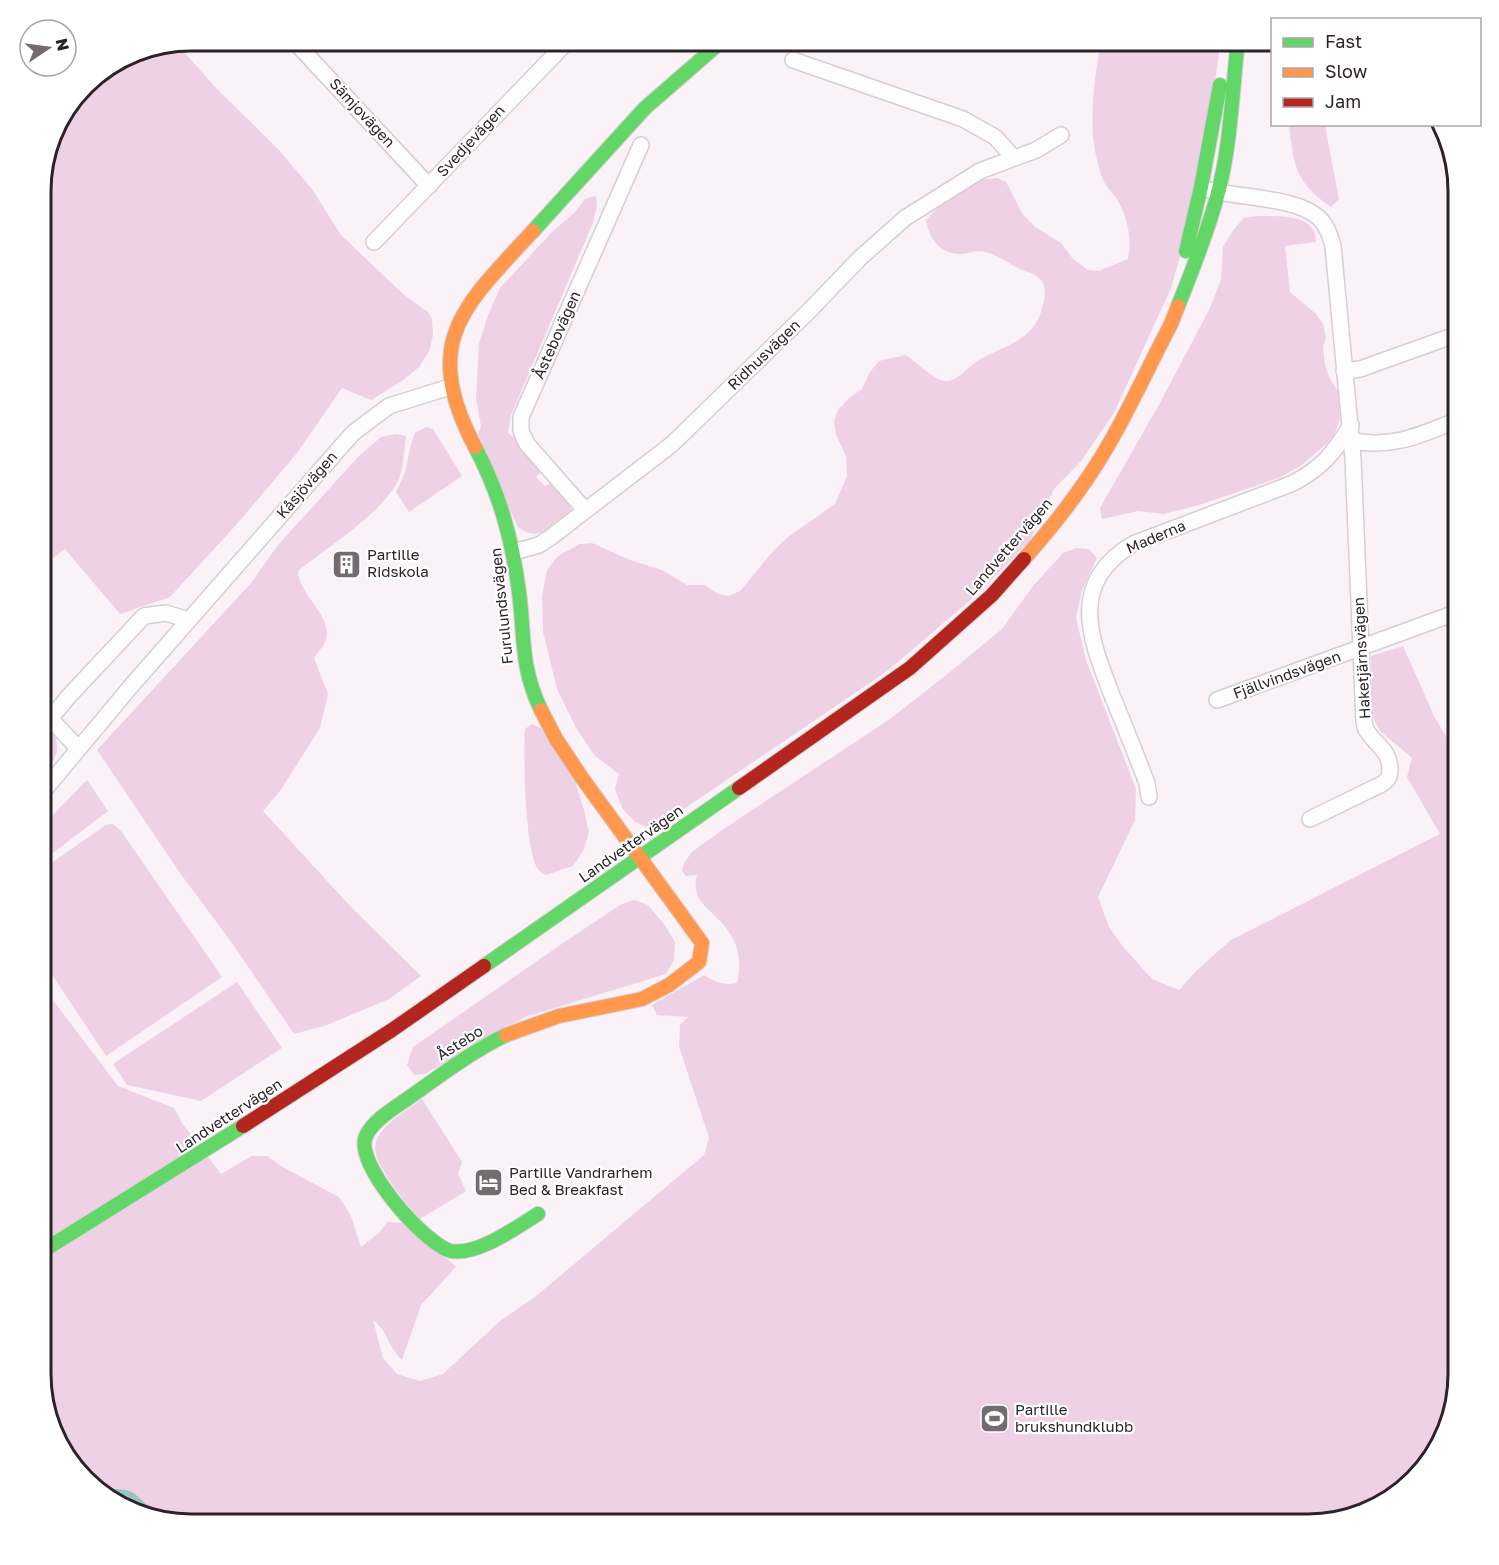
<svg xmlns="http://www.w3.org/2000/svg" width="1499" height="1565" font-family="'Golos Text',sans-serif">
<rect width="100%" height="100%" fill="#faf2f7"/>
<g fill="#eed1e4">
<path d="M1101 41H1221L1205 148 1191 218 1171 288 1114 413 1081 461 1054 489 1030 540 980 592 886 672 663 823 646 827 634 821 622 808 615 789 619 774 595 756 576 728 557 689 543 632 542 597 547 570 558 556 580 544 592 543 630 560 662 570 687 585H705L718 594 729 596 740 591 773 551 788 537 835 504 847 476 846 456 836 435 834 421 838 410 849 398 862 389 870 372 879 361 906 355C916 362 936 382 947 381 959 380 968 367 977 361 1005 344 1035 342 1043 305 1045 298 1046 290 1043 283 1037 272 1026 273 1016 267 1004 261 994 252 979 251 973 251 967 254 961 254 940 254 929 239 926 220L945 200 980 180 997 178 1006 182 1022 213 1035 227 1061 243 1073 259 1088 270 1099 271 1128 259C1132 239 1128 219 1118 201 1114 194 1108 189 1104 182 1100 174 1098 164 1096 156 1088 122 1095 75 1101 41Z"/>
<polygon points="176,43 217,89 279,150 312,189 341,235 403,294 428,312 432,319 433,335 429,351 419,367 402,381 371,400 342,388 297,453 237,524 170,597 120,614 65,549 41,567 41,181 56,124 91,78 134,52"/>
<path d="M1289 125H1327L1326 131 1339 199 1331 207C1295 182 1294 166 1289 125Z"/>
<path d="M596 196 597 206 593 223 511 415 508 433 515 438 541 467V472L536 477 545 486 554 482C563 493 572 501 571 516 554 528 535 543 517 526L478 434 481 426 476 399 479 344 487 318 500 288 553 231 574 213 585 199Z"/>
<path d="M1258 216C1277 216 1317 213 1316 242L1285 246 1290 292 1316 314 1323 324 1326 338 1323 346 1325 365 1330 379 1339 393 1340 419 1333 438 1302 465 1279 478 1199 505 1164 514 1138 511 1102 519 1100 508 1161 401 1209 310 1221 280 1223 247 1234 229 1244 218Z"/>
<polygon points="426,427 433,429 462,476 409,512 396,492 405,473 411,444 415,433"/>
<path d="M395 434 406 436C404 450 404 465 399 478 386 511 326 548 298 571 298 595 336 618 325 642 323 647 317 653 314 658L328 694 320 728 280 791 263 811 350 906 421 976 389 999 327 1025 294 1034 232 943 180 873 97 750 251 583 278 545 359 456 381 437Z"/>
<path d="M1076 548 1089 549 1097 558 1082 590 1076 618 1086 660 1136 789 1135 820 1098 897 1109 927 1124 948 1152 979 1179 990 1197 970 1231 940 1440 834 1407 777 1412 758 1380 731 1372 716 1371 656 1403 646 1434 716 1458 757V1374L1443 1440 1407 1487 1365 1513 1309 1524H191L156 1516 136 1495 126 1489 107 1490 97 1488 78 1473 52 1431 41 1375V987L46 991 118 1086 174 1108 182 1123 221 1174 252 1156H267L284 1168 339 1197 351 1216 361 1247 380 1232 387 1222 407 1223 456 1267 421 1305 402 1360C389 1348 387 1330 373 1320L383 1358 397 1374 420 1381 443 1374 500 1321 535 1297 704 1155 709 1138 679 1046 680 1025 688 1017 657 1015 652 1005 704 975C715 982 724 986 737 983 743 957 737 938 718 919 709 909 698 903 696 889 695 885 696 879 697 875L686 876 682 870 684 863 692 852 725 828 890 719 950 672 1002 629 1033 586 1063 553Z"/>
<path d="M41 717C62 740 63 753 41 778Z"/>
<path d="M532 724 542 729 575 781 584 810 589 832 583 851 573 866 546 875C543 873 540 872 538 869 525 854 523 751 525 729Z"/>
<polygon points="87,780 108,811 41,862 41,827"/>
<polygon points="113,824 121,831 222,977 106,1056 41,958 41,870 106,825"/>
<polygon points="634,900 648,905 664,924 675,942 674,960 666,974 525,1017 425,1074 414,1075 407,1065 413,1047 563,943 620,905"/>
<polygon points="237,982 282,1048 201,1101 127,1085 113,1064"/>
<path d="M422 1099 462 1162 458 1174 466 1191 420 1219C407 1205 375 1166 375 1148 375 1142 378 1136 382 1131 392 1118 410 1109 422 1099Z"/>
</g>
<path fill="#92c8c1" d="M97 1488C106 1490 121 1488 127 1490 138 1493 149 1508 156 1516L125 1509Z"/>
<g fill="none" stroke-linecap="round" stroke-linejoin="round">
<defs>
<g id="street">
<polyline points="294,41 429,186"/>
<polyline points="793,60 963,119 995,137 1014,158"/>
<path d="M1210 190C1240 198 1294 197 1318 217 1327 225 1330 236 1333 246L1353 458 1364 722C1365 725 1365 729 1367 731 1376 745 1389 750 1390 768 1390 776 1389 779 1382 784L1310 819"/>
<polyline points="374,242 568,41"/>
<polyline points="1344,371 1360,369 1458,334"/>
<path d="M1352 441C1395 448 1420 435 1458 420"/>
<polyline points="585,510 527,444 521,431 521,417 641,145"/>
<polyline points="514,552 539,545 551,537 671,445 808,312 860,258 905,218 980,171 1036,150 1061,135"/>
<polyline points="1217,700 1458,612"/>
<polyline points="41,709 78,748"/>
<polyline points="50,719 69,696 144,616 166,613 189,620"/>
<polyline points="41,794 132,685 353,433 389,406 450,387"/>
<path d="M1149 797 1147 783C1136 755 1125 726 1113 698 1091 640 1066 584 1133 544L1291 484C1321 469 1334 453 1351 425"/>
</g>
<g id="fast">
<polyline points="533,231 645,108 722,41"/>
<polyline points="1186,251 1201,187 1220,85"/>
<path d="M1178 306C1193 269 1208 231 1218 193 1231 144 1232 91 1238 41"/>
<path d="M475 447C500 494 512 539 519 592 525 638 520 666 541 710"/>
<polyline points="484,966 739,788"/>
<path d="M506 1035C471 1052 441 1075 410 1097 396 1107 373 1120 366 1136 353 1163 425 1245 451 1251 477 1256 517 1227 538 1214"/>
<polyline points="41,1252 243,1126"/>
</g>
<g id="slow">
<path d="M475 447C420 341 463 307 533 231"/>
<path d="M1024 559C1047 533 1068 507 1087 479 1120 431 1144 375 1171 324L1178 306"/>
<polyline points="506,1035 559,1016 642,999 669,985 699,962 702,943 582,778 556,739 541,710"/>
</g>
<g id="jam">
<polyline points="739,788 910,668 992,595 1024,559"/>
<polyline points="243,1126 392,1030 484,966"/>
</g>
</defs>
<use href="#street" stroke="#d7ced4" stroke-width="18"/>
<use href="#fast" stroke="#d7ced4" stroke-width="16"/>
<use href="#slow" stroke="#d7ced4" stroke-width="16"/>
<use href="#jam" stroke="#d7ced4" stroke-width="16"/>
<use href="#street" stroke="#fefdfe" stroke-width="15"/>
<use href="#fast" stroke="#63d668" stroke-width="14"/>
<use href="#slow" stroke="#ff974d" stroke-width="14"/>
<use href="#jam" stroke="#b3261e" stroke-width="14"/>
</g>
<defs>
<symbol id="building-square" viewBox="-11 -11 22 22"><rect x="-9" y="-9" width="18" height="18" rx="4" fill="#746b71" stroke="#fff"/><path d="M-4-6H4V6H1V3H-1V6H-4ZM-2.5-4.3h1.7v1.8h-1.7ZM.8-4.3h1.7v1.8H.8ZM-2.5-1h1.7V.8h-1.7ZM.8-1h1.7V.8H.8Z" fill="#fff"/></symbol>
<symbol id="hotel-square" viewBox="-11 -11 22 22"><rect x="-9" y="-9" width="18" height="18" rx="4" fill="#746b71" stroke="#fff"/><path d="M-6-4.5h1.5V1H6V5H4.5V3h-9V5H-6ZM-4 0a1.8 1.8 0 1 1 3.6 0ZM.5 0V-2.5h3Q6-2.5 6 0Z" fill="#fff"/></symbol>
<symbol id="stadium-square" viewBox="-11 -11 22 22"><rect x="-9" y="-9" width="18" height="18" rx="4" fill="#746b71" stroke="#fff"/><path d="M0-5a6.5 5 0 1 0 0 10a6.5 5 0 1 0 0-10ZM-3.5-1.8h7v3.6h-7Z" fill="#fff"/></symbol>
</defs>
<g fill-rule="evenodd">
<use href="#building-square" x="330" y="548" width="33" height="33"/>
<use href="#hotel-square" x="472" y="1166" width="33" height="33"/>
<use href="#stadium-square" x="978" y="1402" width="33" height="33"/>
</g>
<g text-anchor="middle" stroke-width="4.5" stroke-linejoin="round" paint-order="stroke">
<g font-size="15" fill="#2c2229" stroke="#fff">
<text transform="translate(362 113) rotate(47)" y="5">Sämjovägen</text>
<text transform="translate(471 141) rotate(-47)" y="5">Svedjevägen</text>
<text transform="translate(557 335) rotate(-66)" y="5">Åstebovägen</text>
<text transform="translate(764 355) rotate(-44)" y="5">Ridhusvägen</text>
<text transform="translate(307 485) rotate(-49)" y="5">Kåsjövägen</text>
<text transform="translate(1156 537) rotate(-23)" y="5">Maderna</text>
<text transform="translate(1009 547) rotate(-49)" y="5">Landvettervägen</text>
<text transform="translate(502 606) rotate(-96)" y="5">Furulundsvägen</text>
<text transform="translate(1362 658) rotate(-93)" y="5">Haketjärnsvägen</text>
<text transform="translate(1287 675) rotate(-20)" y="5">Fjällvindsvägen</text>
<text transform="translate(631 844) rotate(-35)" y="5">Landvettervägen</text>
<text transform="translate(460 1043) rotate(-32)" y="5">Åstebo</text>
<text transform="translate(229 1116) rotate(-33)" y="5">Landvettervägen</text>
</g>
<g font-size="15" fill="#2c2229" stroke="#fff" text-anchor="start">
<text x="367" y="560">Partille<tspan x="367" dy="17">Ridskola</tspan></text>
<text x="509" y="1178">Partille Vandrarhem<tspan x="509" dy="17">Bed &amp; Breakfast</tspan></text>
<text x="1015" y="1415">Partille<tspan x="1015" dy="17">brukshundklubb</tspan></text>
</g>
</g>
<path d="M0 0H1499V1565H0ZM191 51H1308A140 140 0 0 1 1448 191V1374A140 140 0 0 1 1308 1514H191A140 140 0 0 1 51 1374V191A140 140 0 0 1 191 51Z" fill="#fff" fill-rule="evenodd"/>
<path fill="none" stroke="#2c2229" stroke-width="3" d="M191 51H1308A140 140 0 0 1 1448 191V1374A140 140 0 0 1 1308 1514H191A140 140 0 0 1 51 1374V191A140 140 0 0 1 191 51Z"/>
<rect x="1271" y="18" width="210" height="108" fill="#ffffff" stroke="#aba7a9" stroke-width="1.5"/>
<rect x="1283" y="38" width="30" height="9" fill="#63d668" stroke="#aba7a9" stroke-width="1.5"/>
<text x="1325" y="48" font-size="18" fill="#2c2229">Fast</text>
<rect x="1283" y="68" width="30" height="9" fill="#ff974d" stroke="#aba7a9" stroke-width="1.5"/>
<text x="1325" y="78" font-size="18" fill="#2c2229">Slow</text>
<rect x="1283" y="98" width="30" height="9" fill="#b3261e" stroke="#aba7a9" stroke-width="1.5"/>
<text x="1325" y="108" font-size="18" fill="#2c2229">Jam</text>
<g transform="translate(48 48) rotate(77)"><circle r="28" fill="#ffffff" stroke="#aba7a9" stroke-width="1.5"/>
<path d="M0-4.5L10 22L0 15L-10 22Z" fill="#746b71"/>
<text y="-9" font-size="16" font-weight="bold" text-anchor="middle" fill="#2c2229">N</text>
</g>
</svg>
